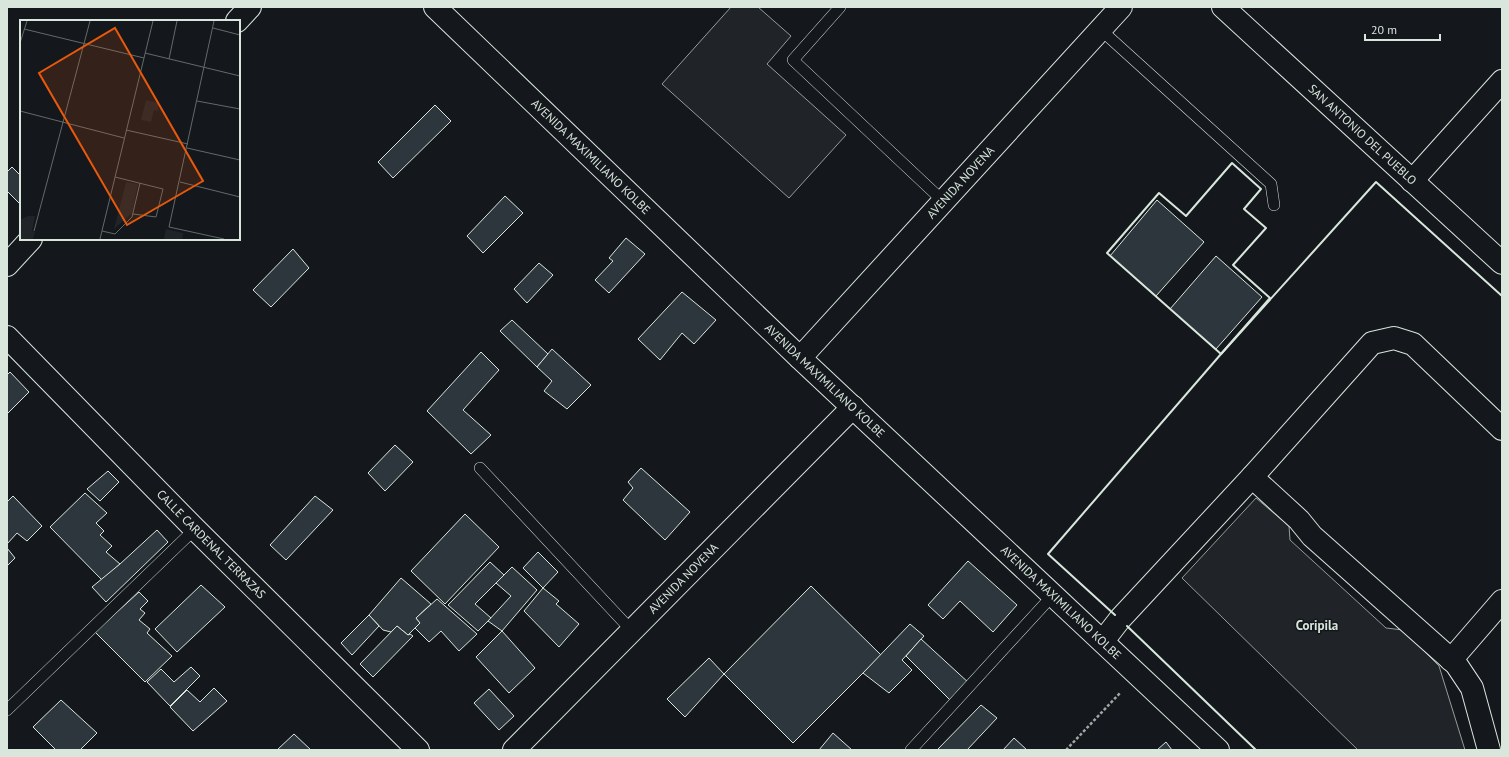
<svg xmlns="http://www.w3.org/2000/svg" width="1509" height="757" font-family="'PT Sans',sans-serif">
<rect width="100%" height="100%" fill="#14181c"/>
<g fill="#202428" stroke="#939e99">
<polygon points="731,7 758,7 791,36 767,64 846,135 789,198 662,84"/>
<polygon points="1256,498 1289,526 1290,540 1386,628 1403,630 1439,666 1465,750 1358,750 1182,578"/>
</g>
<g fill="#2c363c" stroke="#d8e6dc">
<polygon points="435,105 451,121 393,178 378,162"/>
<polygon points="12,167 21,176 20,204 7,191 7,172"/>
<polygon points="505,196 523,213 483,253 467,236"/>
<polygon points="1157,200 1204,242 1156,296 1110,256"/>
<polygon points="626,238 645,254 609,293 595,280 613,261 609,258"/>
<polygon points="293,249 309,268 271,307 253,290"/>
<polygon points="1216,256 1262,297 1216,349 1170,309"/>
<polygon points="539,263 553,275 527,303 514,289"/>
<polygon points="682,292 716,320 694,344 682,333 660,360 638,339"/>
<polygon points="512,320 548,354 537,367 500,331"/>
<polygon points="552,349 591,385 567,409 544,391 552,381 537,367"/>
<polygon points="481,352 499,370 463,410 491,435 471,454 427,411"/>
<polygon points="10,372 29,392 7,414 7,375"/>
<polygon points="395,445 413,462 385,491 368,473"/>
<polygon points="641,468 690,512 665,540 623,500 633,488 628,482"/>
<polygon points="108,471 119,482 100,501 87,489"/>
<polygon points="85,493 107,513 96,523 104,531 100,535 112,546 106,552 120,564 102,580 50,527"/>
<polygon points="13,496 42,526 27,541 17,533 7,544 7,502"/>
<polygon points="315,496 333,510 286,560 270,545"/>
<polygon points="465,514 499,547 445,604 411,571"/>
<polygon points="157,530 168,542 106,602 92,587 120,564"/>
<polygon points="7,548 15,558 7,566"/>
<polygon points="538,552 558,572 543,588 523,568"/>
<polygon points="968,561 1017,605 993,632 960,601 943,619 928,605"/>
<polygon points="490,562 504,575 475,604 491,618 478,631 448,605"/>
<polygon points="512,567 537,590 502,631 488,621 511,596 496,583"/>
<polygon points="401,578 431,604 416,618 420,623 408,635 397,626 391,632 383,630 369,615"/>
<polygon points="201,585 225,607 177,652 155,629"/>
<polygon points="811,586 881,655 793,743 724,674"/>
<polygon points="543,588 559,601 556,604 579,624 559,647 524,611"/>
<polygon points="139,592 148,601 140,609 145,613 139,620 150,629 147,633 172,656 145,682 95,632"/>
<polygon points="437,599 477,634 459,651 441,631 429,642 415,628 420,623 416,618"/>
<polygon points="369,615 379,626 352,655 341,643"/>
<polygon points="910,624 924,636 902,660 912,670 889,693 863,673"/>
<polygon points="397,626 408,635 410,634 413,636 373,677 360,664"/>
<polygon points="502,631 535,668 509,693 476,657"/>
<polygon points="921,639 970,684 952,702 906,656"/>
<polygon points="709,658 724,674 685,717 667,699"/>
<polygon points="191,667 200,676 170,706 147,682 161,669 174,682"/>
<polygon points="214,688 227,701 193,731 170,707 187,690 200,702"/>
<polygon points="489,689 514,716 499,730 474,703"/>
<polygon points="61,700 97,733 80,750 56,750 33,727"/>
<polygon points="981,705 997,718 967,750 937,750"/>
<polygon points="833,733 852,750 819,750"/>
<polygon points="294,734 311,750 277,750"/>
<polygon points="1014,738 1027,750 1003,750"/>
<polygon points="1166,742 1172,750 1157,750"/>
</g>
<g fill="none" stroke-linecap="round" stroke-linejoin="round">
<defs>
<g id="service">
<polyline points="840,7 793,60 943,201"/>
<polyline points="1100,29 1271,184 1274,205"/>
<polyline points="480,468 632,631"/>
<polyline points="7,710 195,529"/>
<polyline points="911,750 1053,595"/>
</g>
<g id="minor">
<path id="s1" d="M1223 7 1502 263"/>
<polyline points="237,21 250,7"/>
<polyline points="1412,181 1502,81"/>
<polyline points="7,265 31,239"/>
<path id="s2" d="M7 337 195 529 418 750"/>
<path id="s3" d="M800 358 1121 7"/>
<polyline points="1252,477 1299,520 1312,536 1456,664 1472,688 1489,750"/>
<polyline points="1103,641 1120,619 1252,477 1372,343 1394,338 1413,344 1502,429"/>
<polyline points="1451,660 1502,601"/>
<path id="s4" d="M514 750 853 407"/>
</g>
<g id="secondary">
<path id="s5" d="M435 7 800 358 1218 750"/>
</g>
</defs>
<use href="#service" stroke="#d8e6dc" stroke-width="12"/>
<use href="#minor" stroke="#d8e6dc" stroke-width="24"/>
<use href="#secondary" stroke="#d8e6dc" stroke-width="24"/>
<polyline stroke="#9da8a2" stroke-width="2.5" stroke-dasharray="3 2" stroke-linecap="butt" points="1066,750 1121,692"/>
<use href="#service" stroke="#14181c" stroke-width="11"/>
<use href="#minor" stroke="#14181c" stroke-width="22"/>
<use href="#secondary" stroke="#14181c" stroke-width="22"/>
<g stroke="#d8e6dc" stroke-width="2">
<polygon points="1232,163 1261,189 1244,209 1266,228 1233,265 1270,298 1221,354 1107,253 1159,193 1186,216"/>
<polyline points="1115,615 1048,554 1221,354 1376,182 1502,296"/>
<polyline points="1127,626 1256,750"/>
</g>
</g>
<g text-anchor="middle" stroke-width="3" stroke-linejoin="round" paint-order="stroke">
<g font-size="12" fill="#d8e6dc" stroke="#14181c">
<text dy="4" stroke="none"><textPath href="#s1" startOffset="189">SAN ANTONIO DEL PUEBLO</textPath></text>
<text dy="4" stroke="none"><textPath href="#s5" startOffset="216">AVENIDA MAXIMILIANO KOLBE</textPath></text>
<text dy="4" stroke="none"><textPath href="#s3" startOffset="238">AVENIDA NOVENA</textPath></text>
<text dy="4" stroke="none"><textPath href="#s5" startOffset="540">AVENIDA MAXIMILIANO KOLBE</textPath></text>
<text dy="4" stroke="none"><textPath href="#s2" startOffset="291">CALLE CARDENAL TERRAZAS</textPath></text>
<text dy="4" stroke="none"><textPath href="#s4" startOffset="241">AVENIDA NOVENA</textPath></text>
<text dy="4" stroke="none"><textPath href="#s5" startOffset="864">AVENIDA MAXIMILIANO KOLBE</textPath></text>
</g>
<g font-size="13" font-weight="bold" fill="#d8e6dc" stroke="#14181c">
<text x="1317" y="630">Coripila</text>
</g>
</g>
<g transform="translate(20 20)">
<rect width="220" height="220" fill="#14181c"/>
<path d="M126 80 139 83 138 91 134 90 131 102 121 100ZM106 162 118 164 112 193 94 209ZM8 196H15L12 211 15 212 13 219H0V200ZM146 209 163 213 162 219H144Z" fill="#202428"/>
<path fill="none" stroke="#626a69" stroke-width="1" d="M194 1 149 207 204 219M193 8 220 15M4 9 124 38M0 23 7 1M125 33 220 56M149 39 157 1M177 81 220 89M0 91 104 118M106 110 168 124M167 128 220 140M95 157 143 169 136 197 113 194M160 162 220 177M14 211 70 1M82 211 95 214 112 197 120 163M80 219 133 1"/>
<path fill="#e8590c" fill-opacity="0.15" stroke="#e8590c" stroke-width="2" d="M95 8 183 161 107 205 19 53Z"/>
<rect width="220" height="220" fill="none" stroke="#d8e6dc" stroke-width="2"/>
</g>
<rect width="1509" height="757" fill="none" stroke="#d8e6dc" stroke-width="16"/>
<path d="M1365 34v6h75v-6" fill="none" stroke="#d8e6dc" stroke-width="2"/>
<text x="1371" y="34" font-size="12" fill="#d8e6dc" stroke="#14181c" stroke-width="3" paint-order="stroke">20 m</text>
</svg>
